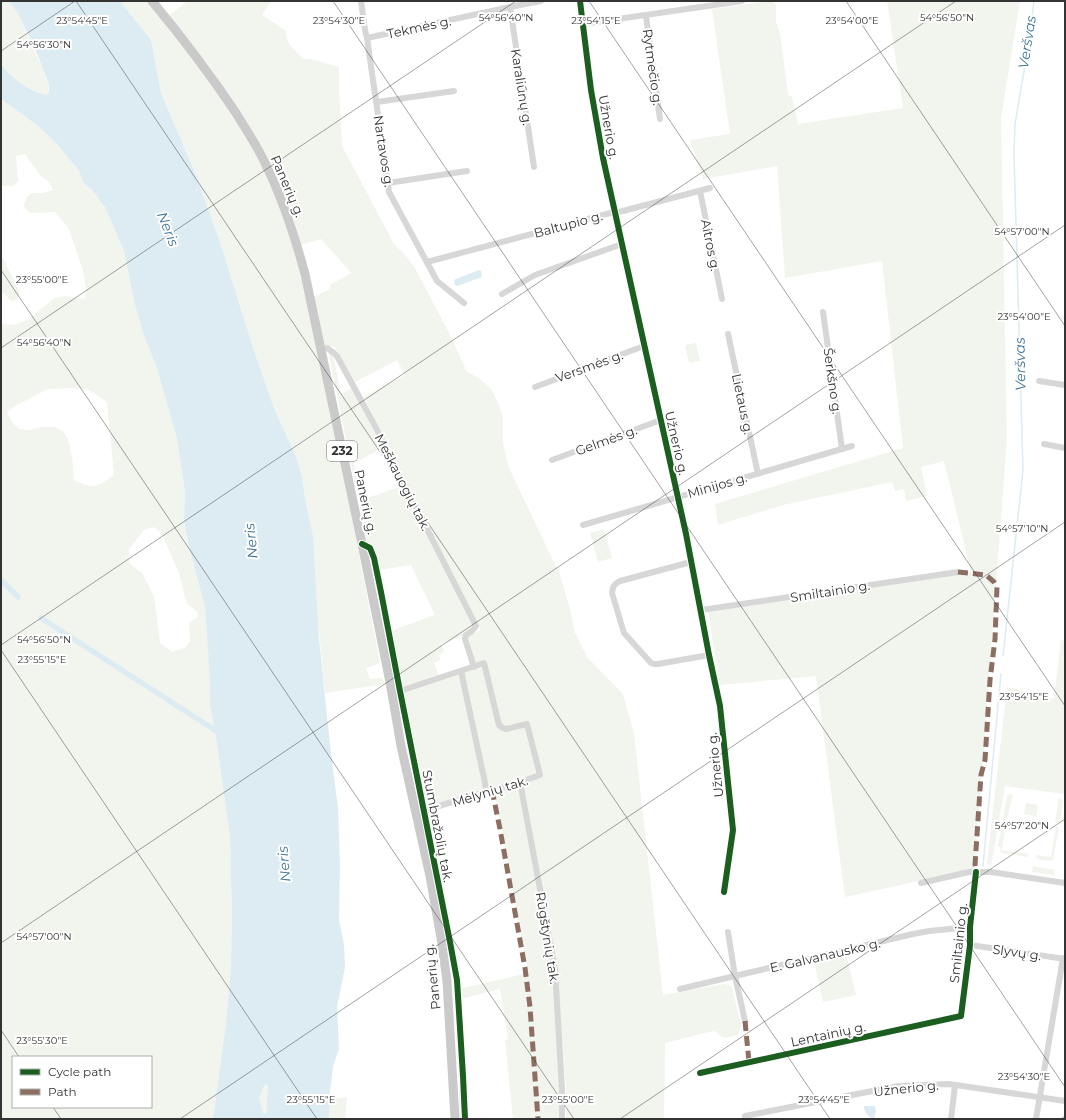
<svg xmlns="http://www.w3.org/2000/svg" width="1066" height="1120" font-family="Montserrat,sans-serif">
<rect width="100%" height="100%" fill="#fff"/>
<g fill="#f1f5ed" fill-rule="evenodd">
<path d="M1 1H9L19 15 48 82V94L45 95C26 90 14 80 1 65Z"/>
<path d="M120 1H148C171 30 193 59 215 90 229 110 244 131 256 153 295 230 311 316 328 399 346 487 363 575 380 663L366 668 370 679 382 678 385 684 325 693 317 610 313 536 305 498 302 476 296 457 274 408 254 351 221 245 195 173 161 93 151 40Z"/>
<path d="M185 1H271L262 15 286 31C286 45 295 51 304 59H311L339 67V88L342 146 394 244 405 255 415 268 449 333 467 372 479 378 491 389 499 405 503 418V444L509 468 560 575 570 609 575 633 587 657 623 694 634 733 663 995 723 984C727 984 729 985 732 988L741 1025 739 1032 737 1035C730 1037 722 1040 718 1033L713 1031 665 1043 664 1119H566L567 1104 556 959 523 783 541 777 529 723 505 727 502 726 486 660 475 663 468 636 481 630 435 541 364 397 405 375 397 360 355 382 335 347 323 345 313 297 330 289V285L351 273 348 269 321 239 301 245 294 220 269 160 241 113 205 60 169 15 185 3Z"/>
<polygon points="771,1 774,2 776,5 776,22 780,34 788,94 790,96 792,97 798,124 903,108 887,1 1020,1 1001,118 1007,439 975,865 975,869 845,897 816,676 720,685 708,612 971,572 944,461 921,467 927,496 906,501 904,489 895,491 892,482 783,505 718,525 715,504 903,448 882,261 785,278 777,166 703,179 690,140 730,134 712,9"/>
<path d="M1 99 38 126 58 145 79 171 83 182 92 190 105 207 124 251 134 301 144 336 157 368 177 439 185 492 184 521 189 547 205 607 209 665 210 706 215 730 230 838 232 915 231 966 226 1023 213 1119H1V324L14 325 29 319 55 298 65 296 85 299 86 288 83 270 68 227 55 212 29 213 24 206 27 197 32 193H43L53 190 49 182 40 175 25 154 16 156 18 181 14 186H1ZM70 388 87 389 97 395 107 402 114 475C95 488 95 490 74 480L72 456 68 440 63 431 54 427H42L29 430 19 429 12 422 7 412 15 406 48 389ZM153 527 161 532 179 573 187 604 197 611 198 617 189 623 190 641 185 648 172 652 160 643 154 596 142 573 129 563V549L144 530ZM13 1057H151V1107H13Z"/>
<polygon points="1,257 4,260 20,293 17,300 11,301 6,295 1,292"/>
<polygon points="696,343 700,361 689,363 685,345"/>
<polygon points="328,350 333,355 341,394 352,388 383,448 354,463 363,502 367,498 403,486 473,625 472,628 463,633 463,636 441,644 444,651 439,655 440,660 434,663 439,676 402,688 391,631 435,615 411,565 378,570 373,550 370,544 367,544"/>
<polygon points="604,529 612,558 598,562 590,533"/>
<polygon points="1061,640 1065,641 1065,794 1005,786 991,866 987,863 1007,687 1054,699"/>
<polygon points="481,666 483,667 500,728 525,726 538,775 488,790 463,673"/>
<polygon points="459,673 486,791 426,808 403,692"/>
<polygon points="519,785 554,975 562,1119 513,1119 505,1040 508,1039 500,989 461,999 459,989 528,973 495,794 497,792"/>
<polygon points="1011,794 1013,794 1008,816 1007,816 1002,850 1028,854 1027,857 1001,853 1000,847 998,847 1007,796"/>
<polygon points="1059,798 1061,798 1063,802 1060,822 1056,823 1055,822"/>
<polygon points="1026,803 1038,805 1036,816 1024,814"/>
<polygon points="1056,826 1059,827 1053,860 1050,861 1036,859 1037,855 1051,857"/>
<polygon points="1033,866 1055,870 1054,875 1032,872"/>
<polygon points="846,954 856,995 823,1002 814,961"/>
<polygon points="453,984 455,985 463,1119 459,1119 459,1084"/>
<polygon points="267,1084 268,1087 266,1113 265,1114 263,1113 259,1098 264,1086"/>
<polygon points="347,1097 345,1119 329,1119 329,1099"/>
</g>
<g fill="#ddebf3" fill-rule="evenodd">
<path d="M9 1H120L151 40 161 93 195 173 221 245 254 351 274 408 296 457 302 476 305 498 313 536 319 638 330 745 338 808 340 864 339 920 344 944 345 967 337 1007 339 1049 333 1066 329 1099V1119H213L226 1023 231 966 232 915 230 838 215 730 210 706 209 665 205 607 189 547 184 521 185 492 177 439 157 368 144 336 134 301 124 251 105 207 92 190 83 182 79 171 58 145 38 126 1 99V65C13 79 27 90 45 95L48 94 49 89 48 82 37 54 19 15ZM267 1084 268 1087 266 1113 265 1114 263 1113 259 1098 264 1086Z"/>
<polygon points="479,270 481,271 482,277 457,286 455,285 454,280 456,279"/>
<path d="M864 1106H875L876 1111 874 1119C869 1118 863 1111 864 1106Z"/>
</g>
<g fill="none" stroke-linecap="round" stroke-linejoin="round">
<g stroke="#ddebf3" stroke-width="1.5">
<polyline points="1003,656 1023,470 1014,154 1015,124 1027,54 1034,1"/>
<polyline points="983,866 1001,674"/>
</g>
<g stroke="#ddebf3" stroke-width="5.5">
<polyline points="1,580 18,597"/>
<polyline points="41,618 221,734"/>
</g>
<g stroke="#d7d7d7" stroke-width="6">
<polyline points="361,1 365,30 367,38 389,192 437,281 464,303"/>
<polyline points="580,1 591,90 603,158 686,534 709,655 720,706 733,830 724,892"/>
<polyline points="510,7 534,167"/>
<polyline points="646,16 660,119"/>
<polyline points="583,24 742,1"/>
<polyline points="367,38 510,7 541,1"/>
<polyline points="377,102 454,91"/>
<polyline points="388,183 467,171"/>
<polyline points="700,191 722,299"/>
<polyline points="427,262 614,212 619,212 710,188"/>
<polyline points="502,294 535,275 622,244"/>
<polyline points="823,312 842,449"/>
<polyline points="728,334 758,474"/>
<polyline points="321,349 327,348 334,353 337,356 375,426 476,626 472,631 466,635 465,639 474,667"/>
<polyline points="1039,381 1065,385"/>
<polyline points="535,387 644,346"/>
<polyline points="1044,444 1065,448"/>
<polyline points="552,460 661,420"/>
<polyline points="583,525 852,446"/>
<polyline points="362,544 370,548 374,558 381,592 400,691 450,942 457,980 463,1076 465,1119"/>
<path d="M691 562 620 581C614 584 613 586 612 593L624 633 651 663 654 664H658L709 655"/>
<polyline points="701,610 958,572"/>
<polyline points="461,671 487,792"/>
<polyline points="397,692 484,663 499,725 503,728 506,729 527,724 540,775 520,782 422,811"/>
<polyline points="520,782 555,969 562,1090 562,1119"/>
<polyline points="921,883 969,872 991,872 1065,883"/>
<polyline points="728,932 735,976 745,1021"/>
<polyline points="970,945 1065,959"/>
<polyline points="680,989 913,934 929,931 970,927"/>
<polyline points="700,1073 961,1016 970,945 970,927 976,872"/>
<polyline points="745,1119 745,1116 898,1086 949,1084 1065,1101"/>
<polyline points="951,1119 955,1085"/>
<polyline points="1036,1119 1063,958"/>
</g>
<path stroke="#cacaca" stroke-width="9" d="M152 1C182 37 210 74 236 113 246 130 258 147 266 165 283 200 295 237 305 274L362 544 390 682 401 746 430 876 441 938 447 981 455 1119"/>
<g stroke="#8d6e63" stroke-width="5" stroke-dasharray="10 5" stroke-linecap="butt">
<polyline points="958,572 986,575 994,582 997,587 995,639 990,680 985,760 981,775 975,865 976,872"/>
<polyline points="492,790 500,829 525,968 530,1007 538,1119"/>
<polyline points="745,1021 749,1062"/>
</g>
<defs>
<g id="cycleway">
<polyline points="580,1 591,90 603,158 686,534 709,655 720,706 733,830 724,892"/>
<polyline points="362,544 370,548 374,558 381,592 400,691 450,942 457,980 463,1076 465,1119"/>
<polyline points="700,1073 961,1016 970,945 970,927 976,872"/>
</g>
</defs>
<use href="#cycleway" stroke="#fff" stroke-width="8"/>
<use href="#cycleway" stroke="#1b5e20" stroke-width="6"/>
</g>
<path fill="none" stroke="#333" stroke-width="1" stroke-opacity="0.45" d="M76 1 830 1119M333 1 1065 1087M589 1 1065 706M846 1 1065 326M1 51 75 1M1 270 574 1119M1 348 516 1M1 645 956 1M1 650 317 1119M1 943 1065 225M1 1030 19 1057M53 1107 61 1119M180 1119 1065 522M620 1119 1065 819M1061 1119 1065 1116"/>
<g text-anchor="middle" stroke-width="4" stroke-linejoin="round" paint-order="stroke">
<rect fill="#fff" stroke="#707070" stroke-width="1" x="327" y="441" width="30" height="20" rx="3"/>
<g font-size="12" font-weight="bold" fill="#333">
<text x="342" y="455">232</text>
</g>
<g font-size="13" fill="#333" stroke="#fff">
<text transform="translate(419 27) rotate(-12)" y="5">Tekmės g.</text>
<text transform="translate(653 67) rotate(82)" y="5">Rytmečio g.</text>
<text transform="translate(522 87) rotate(81)" y="5">Karaliūnų g.</text>
<text transform="translate(609 127) rotate(80)" y="5">Užnerio g.</text>
<text transform="translate(384 151) rotate(81)" y="5">Nartavos g.</text>
<text transform="translate(288 186) rotate(67)" y="5">Panerių g.</text>
<text transform="translate(568 224) rotate(-15)" y="5">Baltupio g.</text>
<text transform="translate(711 245) rotate(79)" y="5">Aitros g.</text>
<text transform="translate(589 366) rotate(-20)" y="5">Versmės g.</text>
<text transform="translate(833 381) rotate(82)" y="5">Šerkšno g.</text>
<text transform="translate(743 404) rotate(78)" y="5">Lietaus g.</text>
<text transform="translate(606 440) rotate(-20)" y="5">Gelmės g.</text>
<text transform="translate(677 443) rotate(77)" y="5">Užnerio g.</text>
<text transform="translate(403 482) rotate(63)" y="5">Meškauogių tak.</text>
<text transform="translate(717 485) rotate(-16)" y="5">Minijos g.</text>
<text transform="translate(366 502) rotate(78)" y="5">Panerių g.</text>
<text transform="translate(830 591) rotate(-9)" y="5">Smiltainio g.</text>
<text transform="translate(715 765) rotate(-96)" y="5">Užnerio g.</text>
<text transform="translate(490 791) rotate(-17)" y="5">Mėlynių tak.</text>
<text transform="translate(438 826) rotate(79)" y="5">Stumbražolių tak.</text>
<text transform="translate(548 938) rotate(81)" y="5">Rūgštynių tak.</text>
<text transform="translate(958 943) rotate(-84)" y="5">Smiltainio g.</text>
<text transform="translate(1017 952) rotate(8)" y="5">Slyvų g.</text>
<text transform="translate(825 955) rotate(-13)" y="5">E. Galvanausko g.</text>
<text transform="translate(432 977) rotate(-96)" y="5">Panerių g.</text>
<text transform="translate(828 1034) rotate(-12)" y="5">Lentainių g.</text>
<text transform="translate(906 1088) rotate(-6)" y="5">Užnerio g.</text>
</g>
<g font-size="14" font-style="italic" fill="#3f7597" stroke="#fff">
<text transform="translate(1027 42) rotate(-81)" y="5">Veršvas</text>
<text transform="translate(168 229) rotate(68)" y="5">Neris</text>
<text transform="translate(1020 364) rotate(-91)" y="5">Veršvas</text>
<text transform="translate(251 541) rotate(-96)" y="5">Neris</text>
<text transform="translate(284 864) rotate(-95)" y="5">Neris</text>
</g>
</g>
<g font-size="10" text-anchor="middle" fill="#333" stroke="#fff" stroke-width="4" stroke-linejoin="round" paint-order="stroke">
<text x="506" y="21">54°56'40"N</text>
<text x="947" y="21">54°56'50"N</text>
<text x="339" y="24">23°54'30"E</text>
<text x="596" y="24">23°54'15"E</text>
<text x="852" y="24">23°54'00"E</text>
<text x="82" y="24">23°54'45"E</text>
<text x="44" y="48">54°56'30"N</text>
<text x="1022" y="235">54°57'00"N</text>
<text x="42" y="283">23°55'00"E</text>
<text x="1024" y="320">23°54'00"E</text>
<text x="44" y="346">54°56'40"N</text>
<text x="1022" y="532">54°57'10"N</text>
<text x="44" y="643">54°56'50"N</text>
<text x="42" y="663">23°55'15"E</text>
<text x="1024" y="700">23°54'15"E</text>
<text x="1022" y="829">54°57'20"N</text>
<text x="44" y="940">54°57'00"N</text>
<text x="42" y="1044">23°55'30"E</text>
<text x="1024" y="1080">23°54'30"E</text>
<text x="311" y="1103">23°55'15"E</text>
<text x="568" y="1103">23°55'00"E</text>
<text x="824" y="1103">23°54'45"E</text>
</g>
<rect width="1066" height="1120" fill="none" stroke="#333333" stroke-width="4"/>
<rect x="12" y="1056" width="140" height="52" fill="#ffffff" stroke="#adadad"/>
<rect x="20" y="1069" width="20" height="6" fill="#1b5e20" stroke="#adadad"/>
<text x="48" y="1076" font-size="12" fill="#333333">Cycle path</text>
<rect x="20" y="1089" width="20" height="6" fill="#8d6e63" stroke="#adadad"/>
<text x="48" y="1096" font-size="12" fill="#333333">Path</text>
</svg>
